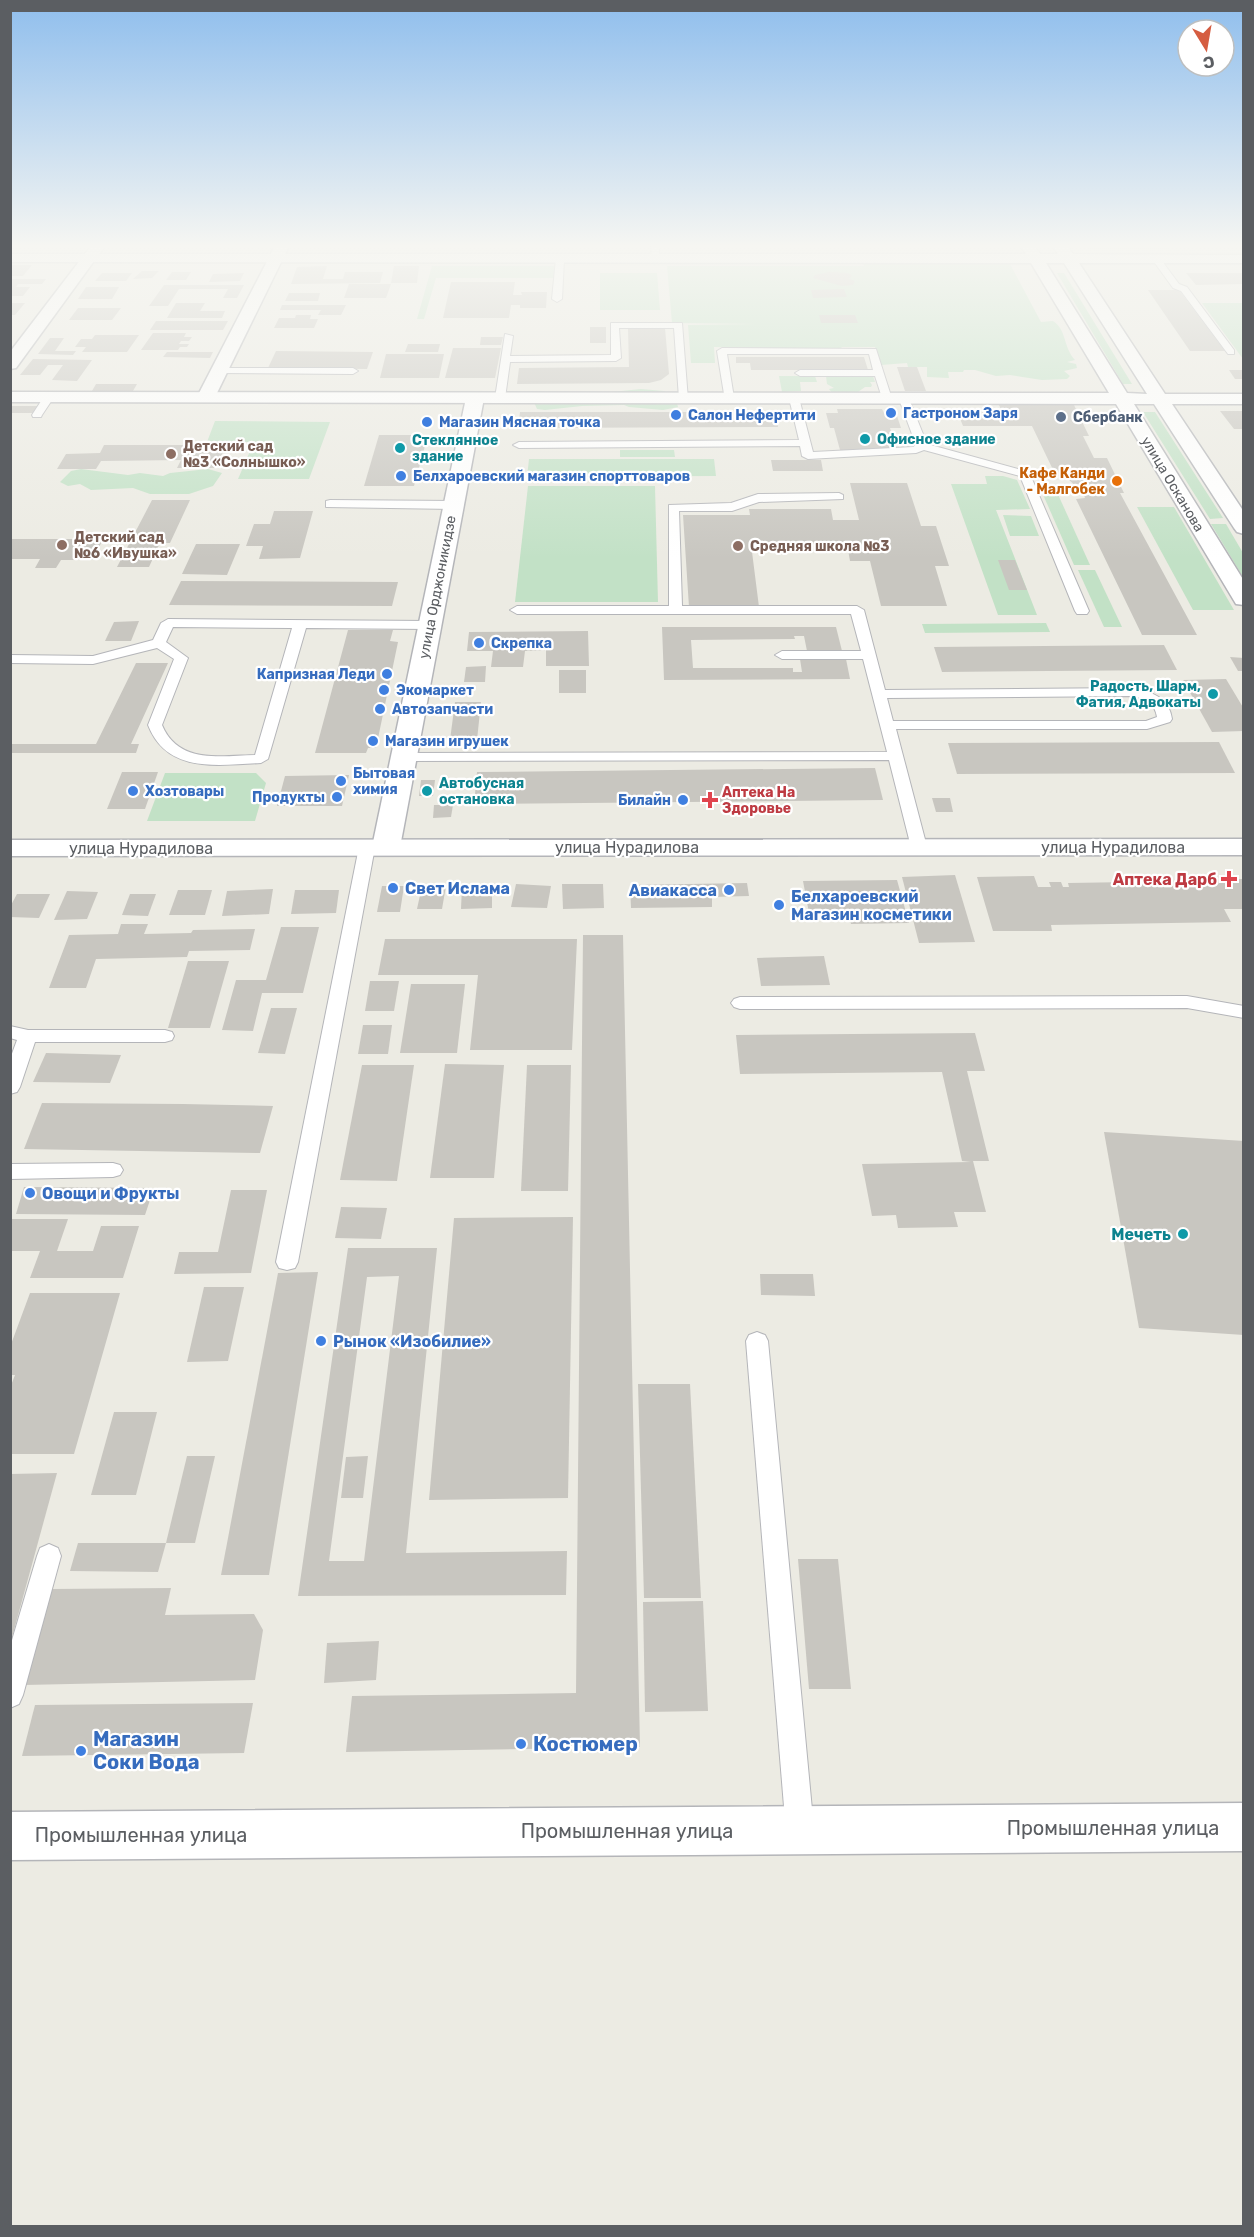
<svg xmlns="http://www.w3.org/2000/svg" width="1254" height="2237" font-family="Rubik,sans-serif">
<rect width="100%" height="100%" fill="#ecebe3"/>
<g fill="#c2e1c6">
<path d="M863 262H1009L1041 322 1053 321C1067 330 1063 347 1075 360L1067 362 1076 364 1077 368 1064 371 1070 376 1067 379 1042 380 1010 375 996 376 975 370H964L963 372H948L949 378 927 377V367H908L907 363 881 365 875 347H842L840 349 714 347 715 363H691L688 325 756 324 672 323 667 266H864Z"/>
<polygon points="432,266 556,266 555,278 436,278 424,319 417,319"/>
<polygon points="600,273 657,273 660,310 600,310"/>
<polygon points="1057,273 1064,273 1132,384 1123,384"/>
<polygon points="1202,303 1243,303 1243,359"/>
<polygon points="779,376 815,376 817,382 800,382 801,391 782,392"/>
<polygon points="826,376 873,376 875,382 870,382 872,385 871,387 865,387 858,392 860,394 833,394 829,389 834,388 827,384"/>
<polygon points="641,389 664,391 676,399 678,407 663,410 629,407 624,405 582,406 545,410 537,409 533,400"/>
<polygon points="1143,412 1155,412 1223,518 1210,519"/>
<polygon points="215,421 330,422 309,479 238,479 254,442 207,442"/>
<polygon points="620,450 674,450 675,457 620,457"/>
<polygon points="529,459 714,459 716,476 527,477"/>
<polygon points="81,469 128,475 140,473 163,476 170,473 208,469 222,473 213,486 189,494 150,494 133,488 91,490 80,484 68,486 60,482 71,471"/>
<polygon points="985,476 1003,476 1017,480 1030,509 996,510 1037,615 998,615 951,484 987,484"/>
<polygon points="528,486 655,486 658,602 515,602"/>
<polygon points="1041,490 1056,490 1090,565 1074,565"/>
<polygon points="1137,507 1174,507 1234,610 1193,610"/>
<polygon points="1003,515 1031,516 1039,536 1010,536"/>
<polygon points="1211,524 1226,524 1243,553 1243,577"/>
<polygon points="1078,570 1095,570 1122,627 1104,627"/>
<polygon points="1046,623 1050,632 925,633 922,624"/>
<polygon points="165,773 256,773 266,783 255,821 147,821"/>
</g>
<g fill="#c8c6c0" fill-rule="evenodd">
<polygon points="1088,246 1166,246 1168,249 1090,249"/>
<polygon points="10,265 32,265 23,276 10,276"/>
<polygon points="327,266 323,279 343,279 345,272 383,272 380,283 291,284 297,267"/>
<polygon points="394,266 419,266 417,283 391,283"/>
<polygon points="142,271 159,271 152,278 133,279"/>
<polygon points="172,272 191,272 186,280 166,280"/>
<polygon points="829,272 848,273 852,276 849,279 855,281 853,285 842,286 813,278 815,275"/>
<polygon points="102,273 132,273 126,281 95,281"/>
<polygon points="244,273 240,281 209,282 213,274"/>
<polygon points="1186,273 1244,273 1244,284 1196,285"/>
<polygon points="10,279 46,279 42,284 18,284 16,287 30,287 23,296 10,296"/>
<polygon points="451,282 515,282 513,295 522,295 521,292 547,292 546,308 520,308 520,305 511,305 509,318 443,318"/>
<polygon points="349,284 391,284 386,298 344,298"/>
<polygon points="164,285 244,285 237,298 223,298 228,289 179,289 168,306 149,306"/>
<polygon points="86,287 119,287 112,299 78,299"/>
<polygon points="844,289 847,297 813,298 811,290"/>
<polygon points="1148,290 1179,290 1225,351 1190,351"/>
<polygon points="289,293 320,293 318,301 285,301"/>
<polygon points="10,303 25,303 15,315 10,315"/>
<polygon points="176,303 205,303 200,311 225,311 222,318 167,318"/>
<polygon points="282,305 346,305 341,315 318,315 321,310 280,310"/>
<polygon points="78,308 121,308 112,320 69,320"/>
<polygon points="296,315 311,315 310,319 318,319 314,328 274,328 279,318 295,318"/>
<polygon points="819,315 855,315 858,323 821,323"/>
<polygon points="156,321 228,321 223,330 150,330"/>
<rect x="590" y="327" width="16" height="16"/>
<polygon points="665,328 669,374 661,380 649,383 517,384 519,368 629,367 628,329"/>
<polygon points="153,333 186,333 184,337 192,337 189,341 181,341 179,344 189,344 187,347 180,347 178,350 141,350"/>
<polygon points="95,335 139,335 127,352 82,352 86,347 75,347 81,339 92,339"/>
<polygon points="481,337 503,337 501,345 480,345"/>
<polygon points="50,338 64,338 55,351 76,351 73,355 38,354"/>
<polygon points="408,344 440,344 438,352 405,352"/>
<polygon points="453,348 501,348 495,378 445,378"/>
<polygon points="276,351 373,352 367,369 268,368"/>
<polygon points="167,352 213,352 210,358 163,357"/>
<polygon points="386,354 444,354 439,378 380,378"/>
<polygon points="736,357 864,357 868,370 751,370 750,363 736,363"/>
<polygon points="33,359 92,360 77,381 52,380 63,365 48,365 40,375 20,375"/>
<polygon points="897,367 917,367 926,391 905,391"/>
<polygon points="1229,370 1242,370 1244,379 1235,379"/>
<polygon points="96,384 137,384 133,391 92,391"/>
<polygon points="999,405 1074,405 1089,436 1083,436 1094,458 1107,458 1124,493 1120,493 1197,635 1142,635 1076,499 1085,498 1083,493 1066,477 1056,476 1032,426 963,426 957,411 1002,412"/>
<polygon points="10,406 41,406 36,413 10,413"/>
<polygon points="837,409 882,409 884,413 896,413 901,428 890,428 897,450 840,450 834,428 830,428 826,413 838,413"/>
<polygon points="1220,411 1244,411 1244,429 1234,429"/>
<polygon points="520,412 775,412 778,427 518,428"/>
<polygon points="379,435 428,435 414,486 364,486"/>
<polygon points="104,445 190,445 187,452 223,452 216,468 177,468 181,460 101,461 96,469 57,469 66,454 100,453"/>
<polygon points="771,460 821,460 823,471 773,471"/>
<polygon points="850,483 907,483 921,526 936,526 949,566 935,566 947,606 881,606 870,561 850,561 847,544 790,544 790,547 779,547 778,544 751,544 759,607 689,607 683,515 750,515 749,509 831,509 833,520 859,520"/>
<polygon points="152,500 190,500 170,543 160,543 149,567 117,567"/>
<polygon points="274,511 313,511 300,558 259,559 263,546 246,546 254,524 270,524"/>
<polygon points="10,539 103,539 93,560 61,560 56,568 35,568 40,559 10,559"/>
<polygon points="196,544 240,544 227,575 182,574"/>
<polygon points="998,560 1015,560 1027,590 1009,590"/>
<polygon points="181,581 398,582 392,606 169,605"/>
<polygon points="139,621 131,641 105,641 114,622"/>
<polygon points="662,627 836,627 842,651 807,651 804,636 794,636 795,639 691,640 693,668 793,668 793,672 802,672 800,659 846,659 850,679 664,680"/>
<polygon points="348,630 393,630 390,641 398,642 376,748 368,748 366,753 315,753"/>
<polygon points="588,631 589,666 546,666 546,650 525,651 523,667 491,667 493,651 467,651 469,632"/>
<polygon points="1164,645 1177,670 942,672 934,647"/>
<polygon points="1230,657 1244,658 1244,671 1238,671"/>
<polygon points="136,663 168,663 131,744 139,744 136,753 10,753 10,744 96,744"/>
<polygon points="486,666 485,682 464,682 466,667"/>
<rect x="559" y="670" width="27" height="23"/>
<polygon points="1226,679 1244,709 1244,731 1212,732 1183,680"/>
<polygon points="455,702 481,702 477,740 450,740"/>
<polygon points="1219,742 1235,773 957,774 948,743"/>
<polygon points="875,768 883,800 474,804 477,772"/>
<polygon points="122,772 158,772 145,809 107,809"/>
<polygon points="349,775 342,806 277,806 285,776"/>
<polygon points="421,780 435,780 433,796 419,796"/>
<polygon points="932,798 950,798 953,812 936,812"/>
<polygon points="434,805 453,805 451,817 433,818"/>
<polygon points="955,875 975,942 919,943 902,877"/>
<polygon points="1034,876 1038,887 1051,887 1049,882 1061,882 1063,887 1069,887 1068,883 1131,882 1129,877 1166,876 1168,881 1242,879 1244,909 1224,909 1231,922 1051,925 1052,931 993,931 977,877"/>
<polygon points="897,880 909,923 851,924 848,912 809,913 803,881"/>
<polygon points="747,883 749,896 712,897 712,907 631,908 630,885"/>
<polygon points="516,884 551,886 547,908 511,907"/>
<polygon points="562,884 603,884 604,908 563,909"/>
<polygon points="492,885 492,908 461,909 462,886"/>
<polygon points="382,886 404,886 400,912 377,912"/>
<polygon points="422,886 446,886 442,909 417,909"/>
<polygon points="273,889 269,914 222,916 227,891"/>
<polygon points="178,890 212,890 205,915 169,915"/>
<polygon points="295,890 339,890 336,913 291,914"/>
<polygon points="67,891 98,892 87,919 54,920"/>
<polygon points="17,894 50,894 39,918 10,917 10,907"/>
<polygon points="130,894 156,894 148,916 122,915"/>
<polygon points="121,924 148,924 144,934 191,933 193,930 255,929 250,950 189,951 187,957 96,959 86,988 49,988 69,935 118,934"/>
<polygon points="281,927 319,927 303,993 262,993 253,1031 222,1030 236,980 266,980"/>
<polygon points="583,935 623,935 640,1747 346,1752 352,1696 576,1693"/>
<polygon points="385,939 577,939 572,1050 470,1050 478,975 378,975"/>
<polygon points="824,956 830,985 761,986 757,958"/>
<polygon points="188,961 229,961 210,1028 168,1028"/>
<polygon points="370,981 399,981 394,1011 365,1011"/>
<polygon points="411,984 465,984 457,1053 400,1053"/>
<polygon points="271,1008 297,1008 285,1054 258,1053"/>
<polygon points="363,1025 392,1025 388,1054 358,1054"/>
<polygon points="975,1033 985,1071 967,1071 989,1161 973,1161 986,1212 954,1212 958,1227 898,1228 896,1215 872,1216 862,1164 971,1162 962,1161 942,1072 740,1074 736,1035"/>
<polygon points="46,1053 121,1055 110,1083 33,1082"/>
<polygon points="445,1064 504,1065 494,1178 430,1178"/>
<polygon points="362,1065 414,1065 397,1181 340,1180"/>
<polygon points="527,1065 571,1065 568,1191 521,1191"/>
<polygon points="42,1103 183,1104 273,1106 260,1153 24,1149"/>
<polygon points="1104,1132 1244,1141 1244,1335 1139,1328"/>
<polygon points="24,1187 154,1188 145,1215 16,1214"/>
<polygon points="231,1190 267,1190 251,1273 174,1274 179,1252 218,1252"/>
<polygon points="341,1207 387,1208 381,1239 335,1238"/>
<polygon points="573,1217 568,1498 429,1500 454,1218"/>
<polygon points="11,1219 68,1219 57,1251 93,1251 101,1226 139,1226 123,1278 30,1278 40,1251 10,1251"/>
<path d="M348 1248H437L406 1553 567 1551 566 1595 298 1596ZM399 1276 364 1561H329L367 1277Z"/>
<polygon points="318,1272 269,1575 221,1575 278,1273"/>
<polygon points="760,1274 813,1274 815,1296 761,1295"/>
<polygon points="204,1287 244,1287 228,1361 187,1362"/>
<polygon points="30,1293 120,1293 74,1454 10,1454 10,1388 15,1375 10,1375 10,1347"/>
<polygon points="638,1384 690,1384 701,1598 644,1598"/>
<polygon points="114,1412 157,1412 136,1495 91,1495"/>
<polygon points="187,1456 215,1456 195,1543 166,1543"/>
<polygon points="368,1456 363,1498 341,1498 346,1457"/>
<polygon points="57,1473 11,1641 10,1641 10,1474"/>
<polygon points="78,1543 166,1543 158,1572 70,1571"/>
<polygon points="798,1559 838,1559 851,1689 809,1689"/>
<polygon points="171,1588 165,1615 254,1614 263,1630 255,1680 24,1685 51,1589"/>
<polygon points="703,1601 708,1711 645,1712 643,1602"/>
<polygon points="379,1641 376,1680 324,1683 327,1643"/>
<polygon points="253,1703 244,1753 22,1756 35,1705"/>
</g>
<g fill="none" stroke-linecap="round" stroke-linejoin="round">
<defs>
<g id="service">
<polygon points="651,246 659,246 659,261 652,259"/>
<polygon points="560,256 564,259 562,299 557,302 552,299 556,259"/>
<polygon points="1153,257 1159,257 1179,284 1187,287 1234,350 1234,354 1228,354 1181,291 1173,288 1152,259"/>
<polygon points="611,323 682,323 688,400 679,398 674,328 619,328 621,358 616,361 510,362 505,398 500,401 495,398 505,334 513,336 510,356 611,355"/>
<polygon points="722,348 876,349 892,399 883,401 875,376 800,376 795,373 800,370 873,370 869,354 727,354 734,398 725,400 717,351"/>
<polygon points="220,368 353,368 358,371 353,374 216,373 215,371"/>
<polygon points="49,394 54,397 42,415 41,417 33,417 32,415 45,395"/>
<polygon points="794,395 799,398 813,452 913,447 916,445 899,399 904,396 909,399 927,444 1029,472 1089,611 1087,614 1077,614 1075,611 1020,476 924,450 916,453 808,459 802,456 800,446 519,448 513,445 519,442 799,440 789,398"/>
<path d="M839 493 843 495V499L759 502 732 511H679L682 606H857L864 610 885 690 1132 688C1152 692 1169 697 1172 719L1170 722 1147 729H896L927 847 919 852 911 847 889 760 404 761 397 757 404 753 887 752 863 659H782L775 655 782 651H861L851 614H517L510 610 517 606H669V505L731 503 758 494ZM1132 696C1145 699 1155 703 1157 717L1146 721H893L887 698Z"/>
<polygon points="330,500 454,501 460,505 454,509 326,507 326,501"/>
<path d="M168 619 430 621 437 625 430 629 306 628 268 759 261 763C218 765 167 774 148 725L174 659 157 648 93 664 10 663V655L93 656 153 640 161 623ZM173 627 292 628 255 755C220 756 178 764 162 725L188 658 166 642Z"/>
<polygon points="367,842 375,847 298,1262 295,1268 287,1270 279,1268 276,1262 359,847"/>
<polygon points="1187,996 1244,1006 1244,1018 1187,1008 740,1009 734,1007 731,1003 734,999 740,997"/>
<polygon points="10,1026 28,1030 165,1030 172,1032 174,1036 172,1040 165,1042 35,1042 20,1087 17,1092 10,1094 10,1059 17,1040 10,1038"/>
<polygon points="113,1163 120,1165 123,1170 120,1175 113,1177 10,1179 10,1164"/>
<polygon points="757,1332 765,1335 768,1341 814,1831 810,1841 800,1845 790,1841 786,1831 746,1341 749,1335"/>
<polygon points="49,1544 58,1548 61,1556 23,1695 19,1704 10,1708 10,1647 37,1556 40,1548"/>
</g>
<g id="minor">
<polygon points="91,246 105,246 16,368 10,369 10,352"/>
<polygon points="275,246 289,246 215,397 212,401 200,401 197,397"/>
<polygon points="475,393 481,394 484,398 400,847 396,853 386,855 376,853 372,847 466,398 469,394"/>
</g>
<g id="tertiary">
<path d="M1021 246H1035L1040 254H1058L1053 246H1067L1073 254 1244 255V263H1079L1165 394H1244V404H1172L1244 512V534L1237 532 1234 528 1154 404H1134L1244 581V605L1236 604 1116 404 10 402V392L1109 393 1031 263 10 262V254H1026ZM1046 263H1064L1147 394 1127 393Z"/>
<polygon points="1244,839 1244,855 10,856 10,840"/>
<polygon points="1244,1803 1244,1851 10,1860 10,1812"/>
</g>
</defs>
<use href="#service" stroke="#b4b5b9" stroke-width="2"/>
<use href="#minor" stroke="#b4b5b9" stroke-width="3"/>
<use href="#tertiary" stroke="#b4b5b9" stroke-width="3"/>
<use href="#service" fill="#fff" fill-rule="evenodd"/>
<use href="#minor" fill="#fff" fill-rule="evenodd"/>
<use href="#tertiary" fill="#fff" fill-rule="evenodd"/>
</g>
<linearGradient id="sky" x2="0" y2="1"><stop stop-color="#8fbeed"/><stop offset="0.44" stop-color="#f6f6f2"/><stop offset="1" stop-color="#f6f6f2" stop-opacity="0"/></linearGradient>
<rect width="1254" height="559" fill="url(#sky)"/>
<g fill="#3f7fe0" stroke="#fff" stroke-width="2">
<circle cx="891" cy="413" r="6"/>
<circle cx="676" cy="415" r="6"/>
<circle cx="427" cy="422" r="6"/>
<circle cx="401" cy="476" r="6"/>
<circle cx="479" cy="643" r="6"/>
<circle cx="387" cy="674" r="6"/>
<circle cx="384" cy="690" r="6"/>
<circle cx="380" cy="709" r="6"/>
<circle cx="373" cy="741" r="6"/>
<circle cx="341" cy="781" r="6"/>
<circle cx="133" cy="791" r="6"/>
<circle cx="337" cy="797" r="6"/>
<circle cx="683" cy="800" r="6"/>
<circle cx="393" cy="888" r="6"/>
<circle cx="729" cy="890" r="6"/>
<circle cx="779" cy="905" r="6"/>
<circle cx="30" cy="1193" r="6"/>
<circle cx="321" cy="1341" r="6"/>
<circle cx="521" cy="1744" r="6"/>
<circle cx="81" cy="1751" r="6"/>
</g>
<circle fill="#5c6f8a" stroke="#fff" stroke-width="2" cx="1061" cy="417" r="6"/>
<g fill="#0f9aa8" stroke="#fff" stroke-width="2">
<circle cx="865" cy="439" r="6"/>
<circle cx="400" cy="448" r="6"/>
<circle cx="1213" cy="694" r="6"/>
<circle cx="427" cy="791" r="6"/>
<circle cx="1183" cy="1234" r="6"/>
</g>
<g fill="#8d6e63" stroke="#fff" stroke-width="2">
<circle cx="171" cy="454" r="6"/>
<circle cx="62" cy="545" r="6"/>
<circle cx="738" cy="546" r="6"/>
</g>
<circle fill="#e8710a" stroke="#fff" stroke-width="2" cx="1117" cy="481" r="6"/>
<g fill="#e0444e" stroke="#fff" stroke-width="2">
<path d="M707 791h6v6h6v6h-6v6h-6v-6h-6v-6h6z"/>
<path d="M1226 870h6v6h6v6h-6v6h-6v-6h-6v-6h6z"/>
</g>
<g text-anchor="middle" stroke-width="4.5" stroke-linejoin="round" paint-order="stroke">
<g font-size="14" font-weight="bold" fill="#366cbe" stroke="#fff" text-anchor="start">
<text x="903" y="418">Гастроном Заря</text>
<text x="688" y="420">Салон Нефертити</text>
<text x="439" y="427">Магазин Мясная точка</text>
<text x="413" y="481">Белхароевский магазин спорттоваров</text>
<text x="491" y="648">Скрепка</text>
<text x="375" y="679" text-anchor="end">Капризная Леди</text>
<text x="396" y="695">Экомаркет</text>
<text x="392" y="714">Автозапчасти</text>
<text x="385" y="746">Магазин игрушек</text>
<text x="353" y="778">Бытовая<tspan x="353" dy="16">химия</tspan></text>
<text x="145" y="796">Хозтовары</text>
<text x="325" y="802" text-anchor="end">Продукты</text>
<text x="671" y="805" text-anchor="end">Билайн</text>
</g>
<g font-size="14" font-weight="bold" fill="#4e5e75" stroke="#fff" text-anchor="start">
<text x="1073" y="422">Сбербанк</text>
</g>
<g font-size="14" font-weight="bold" fill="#0d838f" stroke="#fff" text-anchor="start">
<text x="877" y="444">Офисное здание</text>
<text x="412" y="445">Стеклянное<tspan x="412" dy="16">здание</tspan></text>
<text x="1201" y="691" text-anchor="end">Радость, Шарм,<tspan x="1201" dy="16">Фатия, Адвокаты</tspan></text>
<text x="439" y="788">Автобусная<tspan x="439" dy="16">остановка</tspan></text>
</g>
<g font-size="14" font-weight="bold" fill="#785e54" stroke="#fff" text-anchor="start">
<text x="183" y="451">Детский сад<tspan x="183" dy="16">№3 «Солнышко»</tspan></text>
<text x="74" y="542">Детский сад<tspan x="74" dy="16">№6 «Ивушка»</tspan></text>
<text x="750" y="551">Средняя школа №3</text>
</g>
<g font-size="14" font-weight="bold" fill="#c56008" stroke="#fff" text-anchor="end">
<text x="1105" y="478">Кафе Канди<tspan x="1105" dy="16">- Малгобек</tspan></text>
</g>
<g font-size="14" fill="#5b5e62" stroke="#fff">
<text transform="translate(1173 484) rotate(59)" y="5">улица Осканова</text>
<text transform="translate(437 587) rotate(-79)" y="5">улица Орджоникидзе</text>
</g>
<g font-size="14" font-weight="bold" fill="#be3a42" stroke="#fff" text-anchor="start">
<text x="722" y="797">Аптека На<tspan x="722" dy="16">Здоровье</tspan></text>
</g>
<g font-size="16" fill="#5b5e62" stroke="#fff">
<text x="627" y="853">улица Нурадилова</text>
<text x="1113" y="853">улица Нурадилова</text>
<text x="141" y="854">улица Нурадилова</text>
</g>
<g font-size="16" font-weight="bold" fill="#be3a42" stroke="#fff" text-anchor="end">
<text x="1217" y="885">Аптека Дарб</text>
</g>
<g font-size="16" font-weight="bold" fill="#366cbe" stroke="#fff" text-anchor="start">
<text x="405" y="894">Свет Ислама</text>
<text x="717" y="896" text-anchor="end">Авиакасса</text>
<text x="791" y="902">Белхароевский<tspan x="791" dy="18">Магазин косметики</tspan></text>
<text x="42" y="1199">Овощи и Фрукты</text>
<text x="333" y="1347">Рынок «Изобилие»</text>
</g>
<g font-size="16" font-weight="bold" fill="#0d838f" stroke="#fff" text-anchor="end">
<text x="1171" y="1240">Мечеть</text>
</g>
<g font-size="20" font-weight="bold" fill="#366cbe" stroke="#fff" text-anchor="start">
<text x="93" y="1746">Магазин<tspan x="93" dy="23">Соки Вода</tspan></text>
<text x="533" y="1751">Костюмер</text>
</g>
<g font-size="20" fill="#5b5e62" stroke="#fff">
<text x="1113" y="1835">Промышленная улица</text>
<text x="627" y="1838">Промышленная улица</text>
<text x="141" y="1842">Промышленная улица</text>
</g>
</g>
<rect width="1254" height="2237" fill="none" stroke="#5b5e62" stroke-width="24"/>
<g transform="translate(1206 48) rotate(169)"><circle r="28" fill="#ffffff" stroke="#bdbfc0" stroke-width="1.5"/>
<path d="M0-4.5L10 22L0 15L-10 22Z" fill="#d55d41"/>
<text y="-9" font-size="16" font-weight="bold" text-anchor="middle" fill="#5b5e62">С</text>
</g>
</svg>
